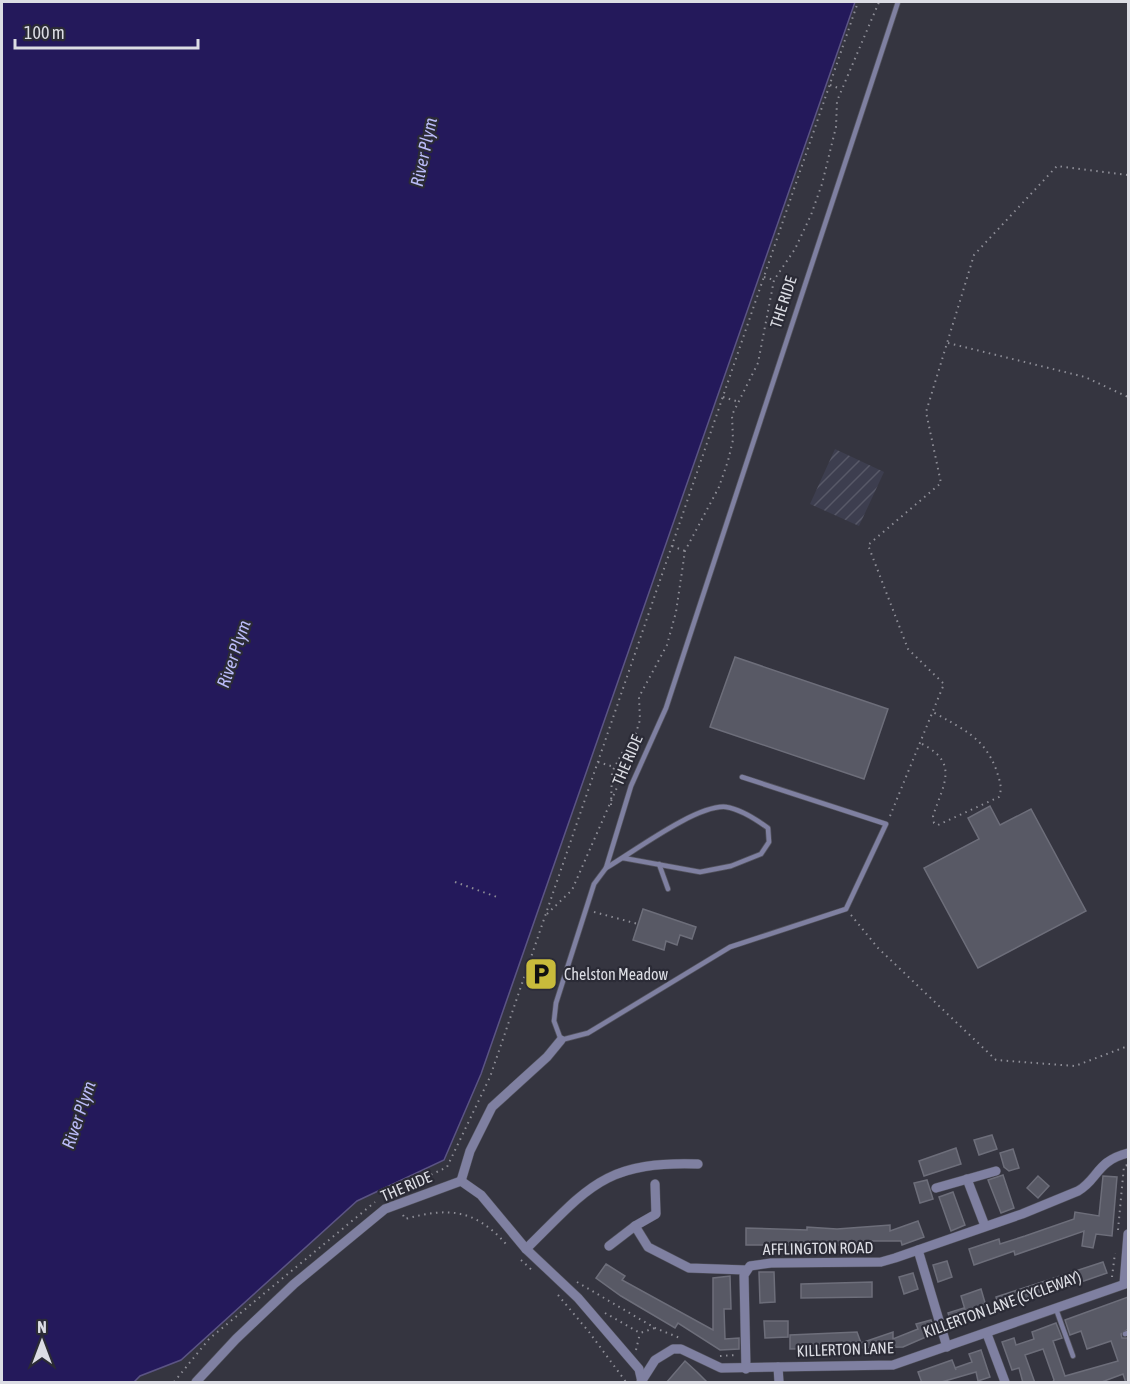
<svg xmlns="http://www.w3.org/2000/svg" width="1130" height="1384" font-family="'Asap Condensed',sans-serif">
<defs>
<pattern id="industrial-furrows" width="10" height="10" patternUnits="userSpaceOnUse" patternTransform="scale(1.5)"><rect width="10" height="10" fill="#3d3e4f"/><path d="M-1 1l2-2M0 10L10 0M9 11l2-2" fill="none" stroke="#585968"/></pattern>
</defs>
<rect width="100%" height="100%" fill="#353540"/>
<polygon fill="url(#industrial-furrows)" points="835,449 884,472 859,526 810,504"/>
<polygon fill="#24195b" stroke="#5b5484" stroke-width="1.5" points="2,2 855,2 481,1074 444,1160 357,1201 181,1360 140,1376 134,1382 2,1382"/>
<g fill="#585965" stroke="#6d6e7a" stroke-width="1.5">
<polygon points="735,657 888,709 864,779 710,727"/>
<polygon points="990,806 1000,825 1031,809 1086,911 978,968 924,868 979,839 968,818"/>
<polygon points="643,909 696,927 692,939 680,935 677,945 666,941 664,950 633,940"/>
<polygon points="992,1135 997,1149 979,1155 974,1140"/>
<polygon points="956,1148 961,1164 924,1176 919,1161"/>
<polygon points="1013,1149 1019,1168 1009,1171 1004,1167 1000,1153"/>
<polygon points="1003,1175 1014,1208 1001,1213 988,1180"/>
<polygon points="1038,1176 1049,1186 1038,1198 1027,1188"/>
<polygon points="1103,1176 1117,1177 1112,1236 1096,1234 1093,1248 1082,1246 1084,1231 1015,1255 1014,1251 974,1265 969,1249 999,1239 1000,1244 1025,1236 1074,1219 1075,1212 1099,1216"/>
<polygon points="927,1180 933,1199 920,1203 914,1183"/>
<polygon points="953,1192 965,1225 951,1231 939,1197"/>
<polygon points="918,1221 924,1237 902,1245 901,1241 862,1241 862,1245 746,1245 746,1228 807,1230 807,1227 837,1229 890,1225 890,1231"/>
<polygon points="947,1261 952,1277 938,1282 933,1265"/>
<polygon points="1103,1262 1107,1273 1000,1310 996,1297"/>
<polygon points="606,1264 625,1276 622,1280 713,1330 713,1278 730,1276 731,1309 724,1309 725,1339 739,1338 739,1349 720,1350 678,1323 675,1328 621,1296 596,1278"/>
<polygon points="759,1272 774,1272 775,1302 760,1303"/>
<polygon points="913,1273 918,1289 904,1294 899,1277"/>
<polygon points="872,1282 872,1297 801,1298 801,1284"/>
<polygon points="981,1289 986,1306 966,1313 961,1296"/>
<polygon points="1128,1297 1128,1329 1121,1334 1122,1338 1128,1338 1128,1383 1126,1383 1123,1374 1099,1383 1052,1383 1054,1380 1043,1349 1025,1355 1035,1383 1023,1383 1019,1368 1012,1370 1002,1342 1014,1338 1016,1345 1034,1339 1032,1332 1056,1323 1062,1338 1053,1341 1065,1376 1118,1361 1111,1341 1087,1349 1081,1331 1070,1335 1065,1320"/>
<polygon points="964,1308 968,1320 952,1325 948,1313"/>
<polygon points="931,1320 935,1333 903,1347 790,1349 790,1335 857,1332 861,1343 893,1332 893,1339 918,1329 916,1324"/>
<polygon points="764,1321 788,1321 788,1337 765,1338"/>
<polygon points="981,1350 990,1377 978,1381 976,1372 938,1383 922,1383 918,1372 952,1360 956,1370 955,1368 972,1362 969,1354"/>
<polygon points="685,1361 697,1372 708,1383 666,1383"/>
</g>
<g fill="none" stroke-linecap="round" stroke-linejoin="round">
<defs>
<g id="lane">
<polyline points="742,777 886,824 846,909 730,947 588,1033 561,1040 554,1021 556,1003 594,884 606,868 631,786 666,708 898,2"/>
<polyline points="659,864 668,889"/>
<path d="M606 868C632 853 697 804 726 807 740 809 757 820 768 828L769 842 761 854 731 866 700 872 623 858"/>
<polyline points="1056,1309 1073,1356"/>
<polyline points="1125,1334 1128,1333"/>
</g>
<g id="street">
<polyline points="967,1179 985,1226"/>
<polyline points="461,1181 481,1195 526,1249 578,1298 639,1369 642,1382"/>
<polyline points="461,1181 470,1151 492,1107 547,1057 561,1040"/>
<polyline points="936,1188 996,1171"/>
<polyline points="635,1226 656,1214 655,1184"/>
<polyline points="609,1246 635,1226 648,1247 689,1268 746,1270"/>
<path d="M526 1249C589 1187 604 1161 698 1164"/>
<polyline points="918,1250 947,1347"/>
<polyline points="1124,1284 1128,1234"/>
<polyline points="987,1334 1005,1382"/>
<polyline points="778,1367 779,1382"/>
<path d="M746 1369 744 1275 750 1266 771 1263 881 1262 895 1258 1022 1214 1078 1191C1098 1180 1096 1161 1128 1153"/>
<polyline points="196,1382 236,1339 294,1284 385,1209 461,1181"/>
<polyline points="641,1382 655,1360 673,1349 681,1349 721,1368 893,1365 1128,1283"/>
</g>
</defs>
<use href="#lane" stroke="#53535e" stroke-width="6"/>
<use href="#street" stroke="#53535e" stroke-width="10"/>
<g stroke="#8e8e97" stroke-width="2" stroke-dasharray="1.5 4.5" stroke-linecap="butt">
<polyline points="830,85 841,89"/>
<polyline points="764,277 774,280"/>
<polyline points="948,343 1085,377 1128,397"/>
<polyline points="723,397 739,402"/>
<polyline points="672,546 685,551"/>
<path d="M922 744C959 763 944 783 933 816L934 823 938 825 999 797C1003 787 999 779 996 769 983 736 962 729 933 712"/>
<polyline points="598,762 614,767"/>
<polyline points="611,805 612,772 622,753 634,739 640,720 639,697 667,645 676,612 685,551 719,487 728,461 733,440 732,415 758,363 774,280 795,249 811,215 822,184 836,127 837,101 879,2"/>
<polyline points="890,816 944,684 908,649 868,545 941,483 926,412 974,255 1057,166 1128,175"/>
<polyline points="455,882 497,897"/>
<polyline points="594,912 638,924"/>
<polyline points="547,914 572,890 619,783 624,784"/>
<polyline points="851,915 878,948 996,1060 1075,1066 1128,1046"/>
<polyline points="388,1196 447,1167 490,1077 858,2"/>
<path d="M403 1215 405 1219C448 1207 475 1209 506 1244"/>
<polyline points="1118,1230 1124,1166 1128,1165"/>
<polyline points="521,1260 534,1272"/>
<polyline points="1112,1277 1115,1253"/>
<polyline points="577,1282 655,1328 680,1338"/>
<polyline points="558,1295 589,1332 626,1382"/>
<polyline points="605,1313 640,1333 655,1328"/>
<polyline points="636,1350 640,1333"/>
<polyline points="720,1356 736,1355"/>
<polyline points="174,1382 209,1339 375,1202"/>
</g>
<use href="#lane" stroke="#7f80a1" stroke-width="4.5"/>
<use href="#street" stroke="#7f80a1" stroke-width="9"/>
</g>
<defs>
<symbol id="parking-square" viewBox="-11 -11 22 22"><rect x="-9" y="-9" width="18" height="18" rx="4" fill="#c8bb3b" stroke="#2b2b36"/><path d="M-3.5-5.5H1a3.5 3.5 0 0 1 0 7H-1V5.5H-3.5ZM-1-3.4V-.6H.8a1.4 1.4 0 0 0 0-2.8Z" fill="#111"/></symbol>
</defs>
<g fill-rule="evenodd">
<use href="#parking-square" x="522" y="955" width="38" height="38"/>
</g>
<g text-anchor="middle" stroke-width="4.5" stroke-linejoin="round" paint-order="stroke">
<g font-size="16" fill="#dcdde4" stroke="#2b2b36">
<text transform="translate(783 302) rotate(-72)" y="6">THE RIDE</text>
<text transform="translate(627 760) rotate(-67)" y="6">THE RIDE</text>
<text transform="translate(406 1186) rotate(-23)" y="6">THE RIDE</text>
<text transform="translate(818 1248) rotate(-1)" y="6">AFFLINGTON ROAD</text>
<text transform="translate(1002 1304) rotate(-20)" y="6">KILLERTON LANE (CYCLEWAY)</text>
<text transform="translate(845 1349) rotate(-2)" y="6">KILLERTON LANE</text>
</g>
<g font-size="16" fill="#dcdde4" stroke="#2b2b36" text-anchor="start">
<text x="564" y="980">Chelston Meadow</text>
</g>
<g font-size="18" font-style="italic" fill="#babbf7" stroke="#2b2b36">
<text transform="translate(424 152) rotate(-78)" y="6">River Plym</text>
<text transform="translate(234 654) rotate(-71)" y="6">River Plym</text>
<text transform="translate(79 1115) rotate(-71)" y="6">River Plym</text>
</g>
</g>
<rect width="1130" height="1384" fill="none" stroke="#dcdde4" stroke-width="6"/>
<g transform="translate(42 1342)" stroke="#2b2b36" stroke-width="4.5" paint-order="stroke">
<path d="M0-4.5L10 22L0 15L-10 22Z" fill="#dcdde4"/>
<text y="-9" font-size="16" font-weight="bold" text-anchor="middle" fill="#dcdde4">N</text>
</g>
<path d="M15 39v9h183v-9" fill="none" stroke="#dcdde4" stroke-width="3"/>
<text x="24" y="39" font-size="18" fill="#dcdde4" stroke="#2b2b36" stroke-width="4.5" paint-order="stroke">100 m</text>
</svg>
